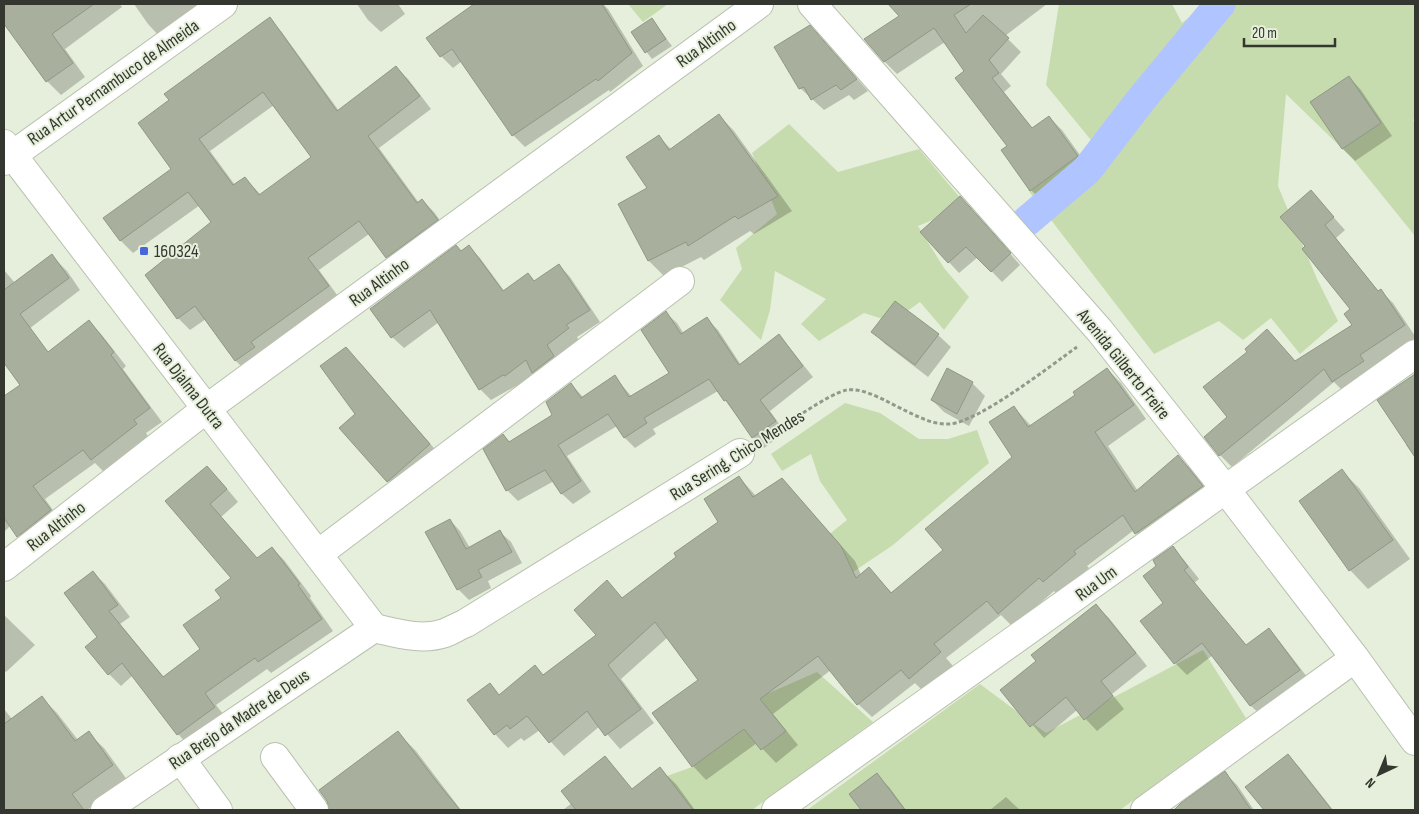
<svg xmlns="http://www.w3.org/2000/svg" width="1419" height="814" font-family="'Sofia Sans Condensed',sans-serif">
<rect width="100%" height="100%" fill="#e6efdb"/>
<g fill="#c7dcae">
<polygon points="628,4 668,4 643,22"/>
<polygon points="1059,4 1172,4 1182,23 1206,4 1415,4 1415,118 1413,120 1415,123 1415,236 1352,158 1286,94 1278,186 1317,279 1338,321 1300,354 1271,318 1243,340 1219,321 1154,354 1028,190 1095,145 1046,85"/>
<polygon points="789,124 838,172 919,149 967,206 918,226 944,268 969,297 944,330 920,302 892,322 864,313 819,341 801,324 826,299 775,271 770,310 761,340 720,300 742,269 736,248 777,214 752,153"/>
<polygon points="845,403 880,413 919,439 948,439 977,430 989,463 893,545 850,574 817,544 847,520 820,481 811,454 782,471 771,454"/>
<polygon points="1203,650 1246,718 1120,810 807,810 980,684 1046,733"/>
<polygon points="742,652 769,693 817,672 873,722 752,810 676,810 687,802 667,776 692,767 730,739"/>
</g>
<g fill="#0003" fill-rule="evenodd">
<polygon points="4,4 120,4 122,7 65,49 85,77 61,95 47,81 4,23"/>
<polygon points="134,4 205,4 160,37 148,24"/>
<polygon points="357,4 398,4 405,14 381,32 368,20"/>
<polygon points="472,4 603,4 608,9 643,66 610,92 609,90 525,147 513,135 462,61 453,68 441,56 473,6"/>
<polygon points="889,4 1047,4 1005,36 1021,52 1001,74 1011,86 1004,92 1033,129 1049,117 1062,130 1090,169 1044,203 1031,190 1009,146 965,72 945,42 897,74 884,61 900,17"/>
<path d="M269 19 281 31 339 111 396 67 408 79 431 109 379 148 419 203 422 200 434 212 449 233 399 269 387 257 369 234 319 270 340 299 248 373 236 361 206 319 190 330 178 318 146 275 213 222 200 205 133 253 121 241 105 219 173 169 170 100ZM274 105 313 158 261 195 245 178 235 185 210 151Z"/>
<polygon points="652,20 672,46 652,59 632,33"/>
<polygon points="821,38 868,91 854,100 849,95 824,110 800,88"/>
<polygon points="1349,77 1361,90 1392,136 1355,161 1343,149 1311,102"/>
<polygon points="719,115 734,131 792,211 754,234 750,231 704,260 701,257 664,276 649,261 620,204 649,189 659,137 672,150"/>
<polygon points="1311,192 1345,230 1336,238 1379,292 1381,291 1393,303 1415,336 1415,338 1371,368 1375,374 1345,393 1334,382 1232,467 1220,455 1249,352 1267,331 1296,362 1353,326 1352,310 1307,247"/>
<polygon points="971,208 1020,265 1002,282 978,257 959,273 922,233"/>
<polygon points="469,247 480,258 505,292 528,275 535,282 559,265 570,277 600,322 577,337 579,340 517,387 516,386 491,400 480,389 439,322 404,348 392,337 461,252"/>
<polygon points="52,256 67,271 80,290 4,348 4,270 15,283"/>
<polygon points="666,313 677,323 684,334 707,319 718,330 741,365 778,336 789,347 813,377 770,411 785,432 764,448 753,437 718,391 653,429 656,434 635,448 625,438 617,426 567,456 591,492 573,504 562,494 554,481 518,501 507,490 485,449 503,435 511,443 553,415 571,384 584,398 615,377 632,397 671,374"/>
<polygon points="89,322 101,334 126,366 123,369 162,422 146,433 149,438 104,472 95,463 45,499 63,524 31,549 11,525 4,532 4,398 21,385 43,346 49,353"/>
<polygon points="873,332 938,335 951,347 928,377 885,344"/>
<polygon points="346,349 363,366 446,462 405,498 388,481 357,414"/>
<polygon points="1107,369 1121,383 1146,419 1108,446 1138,491 1178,457 1192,470 1216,500 1150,547 1134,530 1087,566 1089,568 1058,595 1054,591 1013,627 1001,615 946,658 953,666 924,692 915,683 872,717 858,704 831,670 773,714 798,745 776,763 757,743 706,780 693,766 700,680 668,637 621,679 654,723 620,749 600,726 564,756 540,730 524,741 521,738 508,748 495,734 489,685 500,696 535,667 544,676 598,635 607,582 623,599 678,558 720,522 739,477 756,496 782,479 855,561 861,575 869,569 893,594 945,550 1013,457 1014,407 1031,426 1077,396"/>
<polygon points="1414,376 1415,378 1415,458 1406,445 1408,443"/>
<polygon points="972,383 985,396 969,426 944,412 932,400"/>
<polygon points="1342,471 1360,489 1410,559 1368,589 1350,570 1300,501"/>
<polygon points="219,479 238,502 221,517 258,559 272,548 284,560 311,596 310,598 333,631 271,673 267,669 216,705 227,719 190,747 178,734 133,675 121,686 109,674 98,637 93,572 105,584 130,617 120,624 164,677 202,649 233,578 167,501"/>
<polygon points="450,520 460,531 470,548 500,532 511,542 522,563 488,581 491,588 469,600 458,589"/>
<polygon points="1172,548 1184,560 1199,579 1194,583 1247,646 1269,630 1280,642 1311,682 1263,717 1251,706 1213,655 1187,675 1175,663 1142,621 1165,603 1158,566"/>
<polygon points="1096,605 1109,618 1147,666 1112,694 1124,709 1097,731 1077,710 1044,738 1002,690 1038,661"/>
<polygon points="4,615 35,645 6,672 4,670"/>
<polygon points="41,697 57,713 78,740 88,733 104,748 128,781 87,810 4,810 4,709 12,719"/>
<polygon points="398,733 416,751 461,810 330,810 331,808 320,790"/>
<polygon points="1288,756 1300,768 1333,810 1265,810 1247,788"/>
<polygon points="605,758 633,790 660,769 676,784 695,810 563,810 572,803"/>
<polygon points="1225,773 1237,785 1254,810 1176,810 1183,803"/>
<polygon points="876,775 889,787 906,810 863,810 851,794"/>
<polygon points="1006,797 1020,810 990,810"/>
</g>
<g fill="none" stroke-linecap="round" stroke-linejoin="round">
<polyline stroke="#b0c5ff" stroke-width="31" points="1027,221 1087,170 1140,101 1220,4"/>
</g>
<g fill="#a8b09d" stroke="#8f9785" fill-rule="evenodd">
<polygon points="4,4 94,4 52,34 73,63 46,82 4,24"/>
<polygon points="474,4 602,4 632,53 598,81 596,79 512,136 452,49 440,57 426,38"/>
<polygon points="888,4 971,4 954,15 966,33 983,15 1009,38 989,60 999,73 992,78 1032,128 1049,116 1078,156 1030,191 1001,150 1007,146 955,78 964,71 934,28 884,62 864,39 899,16"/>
<path d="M270 17 337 111 396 66 420 96 368 136 417 203 422 199 438 220 386 258 359 221 308 258 329 286 251 342 255 347 235 361 195 306 177 319 145 275 211 222 188 192 120 241 103 218 171 169 138 123 169 100 164 94ZM263 92 311 157 259 195 245 177 233 185 199 139Z"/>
<polygon points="652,18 666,39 645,53 631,32"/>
<polygon points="810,25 857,79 841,90 836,85 811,100 804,87 799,89 774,47"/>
<polygon points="1349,76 1381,123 1342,149 1310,102"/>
<polygon points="719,114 778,196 738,219 735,216 688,246 686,242 648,261 618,204 647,188 626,157 659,135 669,150"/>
<polygon points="1311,190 1334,217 1325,225 1378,291 1381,289 1405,325 1360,355 1364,361 1332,382 1324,369 1289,399 1219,456 1204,437 1227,417 1203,387 1247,352 1245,349 1267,329 1295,361 1352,325 1344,314 1350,309 1302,249 1305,246 1280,217"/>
<polygon points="960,196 1011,253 991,272 966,247 948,263 920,232"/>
<polygon points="456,245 461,251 469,245 503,291 528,273 534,281 559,264 590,310 566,325 569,328 547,345 554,356 532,373 526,360 505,376 503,375 479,390 430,310 391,338 370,309"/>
<polygon points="52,254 69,278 20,314 48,352 89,320 114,352 111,355 150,408 134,420 137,424 91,460 83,450 33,486 51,510 17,537 4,518 4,396 20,385 4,363 4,290"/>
<polygon points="895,301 939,334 915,365 871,332"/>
<polygon points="666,311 681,334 707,317 739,365 779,334 803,366 760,400 776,421 752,438 726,400 724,401 709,379 644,418 647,423 624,438 608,414 558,445 581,481 561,494 545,470 506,491 483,449 503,434 509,442 552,415 546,402 571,383 581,398 615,375 629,397 669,373 641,330"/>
<polygon points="346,347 430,444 387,482 339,428 355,414 320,366"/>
<polygon points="947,368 973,382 957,414 931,400"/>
<polygon points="1107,368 1134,405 1095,432 1135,492 1178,455 1203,486 1135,534 1123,515 1074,551 1076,554 1043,582 1039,578 998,614 987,601 934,644 941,652 909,679 901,670 857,705 818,656 760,699 786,731 761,750 744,729 692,767 652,713 698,680 655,622 608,665 641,709 605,736 587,711 549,743 527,716 510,729 507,725 494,735 467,700 490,683 499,695 535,665 543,675 596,635 574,610 607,580 622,598 676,557 674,553 718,522 704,499 739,476 753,497 782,478 841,546 856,578 869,567 891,593 943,550 925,529 1012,457 989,422 1014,406 1028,427 1075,395 1073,392"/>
<polygon points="1415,374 1415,457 1377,400"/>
<polygon points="207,466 227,489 210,504 257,558 272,547 300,584 298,585 322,619 258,662 255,658 205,693 215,707 177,735 122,663 108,675 85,647 97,637 64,593 93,571 118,605 109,611 163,677 200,649 183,625 221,598 215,590 231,578 165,501"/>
<polygon points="1342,469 1393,540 1349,571 1299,501"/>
<polygon points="450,519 466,549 500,530 512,552 478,570 482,577 457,590 425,532"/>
<polygon points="1173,546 1188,567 1184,570 1246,645 1269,628 1300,670 1250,706 1202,643 1174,664 1140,621 1163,603 1143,576 1156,566 1153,560"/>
<polygon points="1096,604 1136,653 1101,681 1113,696 1084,720 1066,697 1030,727 1000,690 1036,661 1031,655"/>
<polygon points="42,696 75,741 89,731 113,765 72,794 84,810 4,810 4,724"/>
<polygon points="398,731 437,782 460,810 329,810 327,801 319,790"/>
<polygon points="1288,754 1332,810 1264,810 1245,787"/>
<polygon points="605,756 632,789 660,767 693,810 576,810 561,791"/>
<polygon points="1225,771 1251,810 1174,810 1182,802"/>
<polygon points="877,773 905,810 861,810 849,794"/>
</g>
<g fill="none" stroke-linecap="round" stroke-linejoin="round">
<defs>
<g id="street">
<polyline points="812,4 1100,331 1226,490 1355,658 1415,741"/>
<polyline points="4,144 374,628"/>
<polyline points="4,161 223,4"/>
<polyline points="318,554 680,281"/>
<polyline points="4,567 206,409 759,4"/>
<path d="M374 628C396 633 422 641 445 633 452 630 459 626 466 623L740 453"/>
<polyline points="275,757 314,810"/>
<polyline points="180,758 218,810"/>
<polyline points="105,810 374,628"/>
<polyline points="776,810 1415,354"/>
<polyline points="1145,810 1355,658"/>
</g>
</defs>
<use href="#street" stroke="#b9c1ae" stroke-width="30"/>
<path stroke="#92998a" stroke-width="3" stroke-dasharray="4 2.5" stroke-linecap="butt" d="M765 438C783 427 829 393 847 390 864 387 889 403 904 410 919 417 933 425 950 424 980 421 1050 366 1077 347"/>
<use href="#street" stroke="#fff" stroke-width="28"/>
</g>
<rect fill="#4865d9" stroke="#e6efdb" stroke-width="2" x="139" y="246" width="10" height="10" rx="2.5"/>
<g text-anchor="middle" stroke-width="4" stroke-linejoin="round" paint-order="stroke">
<g font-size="18" fill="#34372f" stroke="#e6efdb">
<text transform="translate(706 43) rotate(-36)" y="6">Rua Altinho</text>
<text transform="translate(113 82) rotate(-35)" y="6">Rua Artur Pernambuco de Almeida</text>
<text transform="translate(379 282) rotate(-36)" y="6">Rua Altinho</text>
<text transform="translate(1124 364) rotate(51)" y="6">Avenida Gilberto Freire</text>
<text transform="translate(189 386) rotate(52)" y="6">Rua Djalma Dutra</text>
<text transform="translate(737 455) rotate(-32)" y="6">Rua Sering. Chico Mendes</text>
<text transform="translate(56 526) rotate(-38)" y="6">Rua Altinho</text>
<text transform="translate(1096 583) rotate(-36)" y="6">Rua Um</text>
<text transform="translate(239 719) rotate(-34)" y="6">Rua Brejo da Madre de Deus</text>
</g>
<g font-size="18" fill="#34372f" stroke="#e6efdb" text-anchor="start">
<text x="154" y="257">160324</text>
</g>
</g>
<rect width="1419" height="814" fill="none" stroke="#34372f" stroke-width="10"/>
<g transform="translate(1379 774) rotate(224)" stroke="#e6efdb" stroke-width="4" paint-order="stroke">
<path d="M0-4L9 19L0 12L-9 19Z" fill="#34372f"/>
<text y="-8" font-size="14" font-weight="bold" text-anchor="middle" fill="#34372f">N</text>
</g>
<path d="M1244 38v8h91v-8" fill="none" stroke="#34372f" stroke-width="2.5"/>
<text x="1252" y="38" font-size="15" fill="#34372f" stroke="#e6efdb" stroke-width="4" paint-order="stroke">20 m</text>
</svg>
